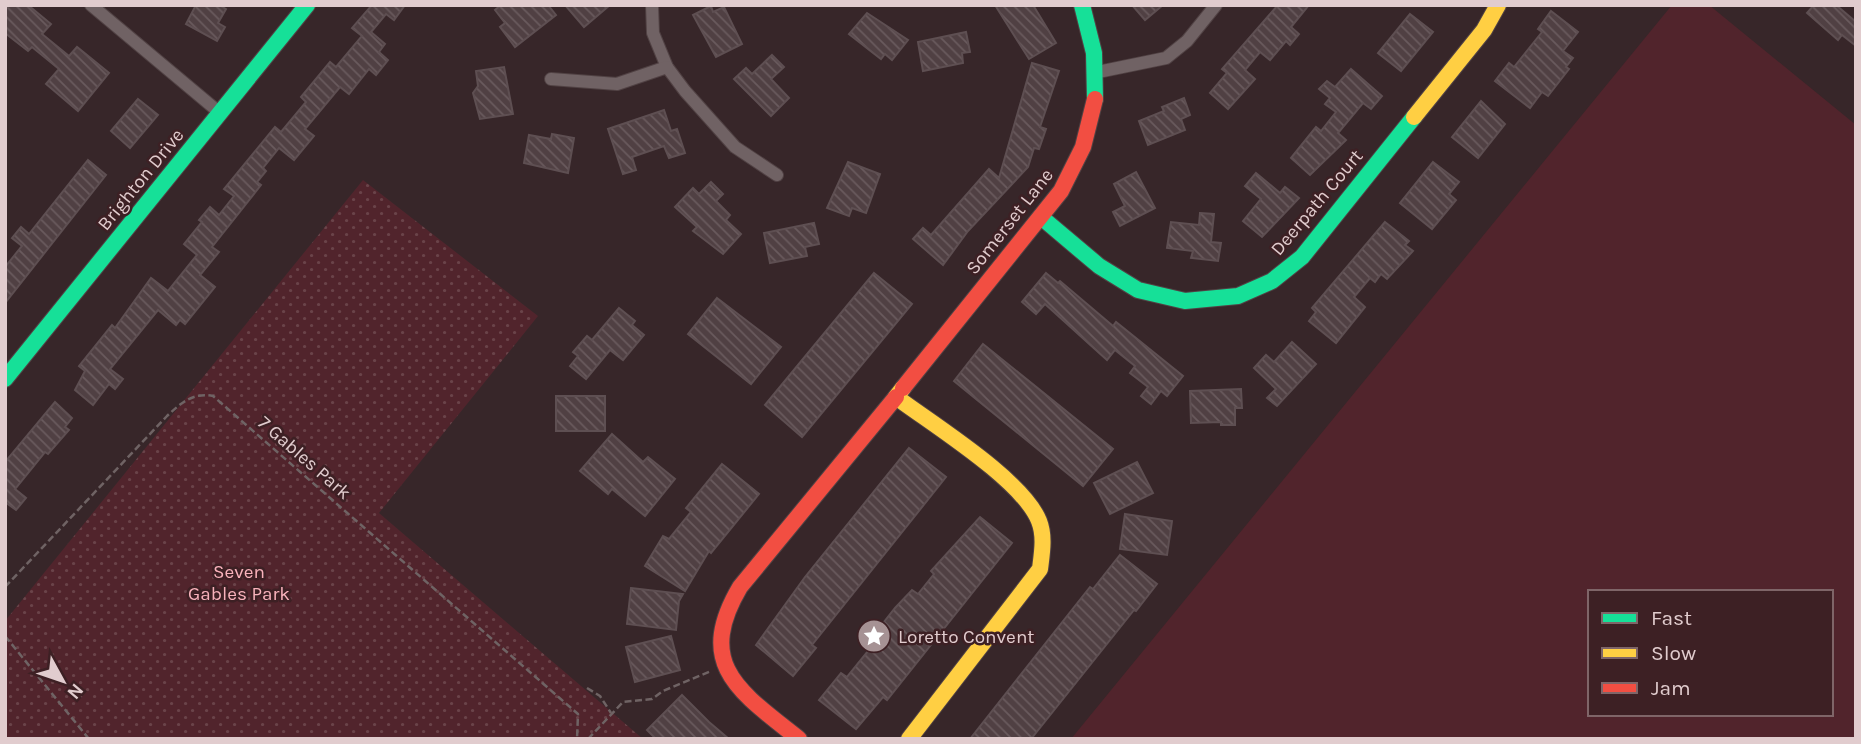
<svg xmlns="http://www.w3.org/2000/svg" width="1861" height="744" font-family="Karla,sans-serif">
<defs>
<pattern id="park-dots" width="8" height="8" patternUnits="userSpaceOnUse" patternTransform="scale(1.75)"><rect width="8" height="8" fill="#51242c"/><path d="M2 2h.1M6 6h.1" fill="none" stroke="#6a4349" stroke-width="1.8" stroke-linecap="round"/></pattern>
<pattern id="building-back-hatch" width="6" height="6" patternUnits="userSpaceOnUse" patternTransform="scale(1.75)"><rect width="6" height="6" fill="#504043"/><path d="M-1 5l2 2M0 0l6 6M5-1l2 2" fill="none" stroke="#695a5d"/></pattern>
</defs>
<rect width="100%" height="100%" fill="#372629"/>
<path fill="#51242c" fill-rule="evenodd" d="M1672 5H1709L1856 125V739H1071ZM1590 592H1831V714H1590Z"/>
<polygon fill="url(#park-dots)" points="363,180 538,316 379,513 643,739 5,739 5,621"/>
<g fill="url(#building-back-hatch)" stroke="#5e4f52" stroke-width="2">
<polygon points="5,5 28,5 51,24 42,34 69,56 77,47 109,73 78,111 46,84 59,69 32,47 28,51 5,33"/>
<polygon points="196,5 219,5 226,9 218,23 225,27 217,41 186,24"/>
<polygon points="372,5 405,5 394,20 386,14 371,32 385,44 379,52 388,60 376,75 369,69 349,94 340,87 305,129 314,136 294,160 279,148 263,168 266,171 257,182 261,185 212,247 219,252 200,275 215,287 185,324 180,320 176,325 158,310 110,369 123,379 115,389 109,384 93,405 75,390 85,371 79,366 112,325 115,328 151,278 168,291 197,255 184,244 202,222 199,220 210,207 219,215 234,196 224,189 275,127 281,132 306,102 301,97 330,62 336,67 362,36 352,28"/>
<polygon points="501,5 548,5 556,15 515,47 500,27 505,23 495,10"/>
<polygon points="565,5 610,5 584,27"/>
<polygon points="995,5 1033,5 1056,43 1029,59"/>
<polygon points="1132,5 1163,5 1145,20"/>
<polygon points="1278,5 1309,5 1291,27 1299,34 1290,45 1286,41 1270,60 1260,52 1245,70 1255,79 1228,109 1210,93 1227,73 1222,69"/>
<polygon points="1814,5 1836,5 1856,22 1856,46 1842,35 1838,40 1807,13"/>
<polygon points="711,6 713,12 724,7 742,44 716,57 693,15"/>
<polygon points="1551,11 1578,32 1563,51 1573,58 1566,67 1569,69 1548,96 1542,92 1530,108 1495,81 1509,63 1514,67 1542,32 1538,29"/>
<polygon points="867,13 908,40 892,60 885,54 881,59 849,34"/>
<polygon points="1410,14 1433,32 1401,71 1378,53"/>
<polygon points="966,32 970,52 962,53 963,63 923,71 918,42"/>
<polygon points="772,55 784,67 771,79 789,98 771,116 734,79 746,68 752,74"/>
<polygon points="1032,63 1059,71 1040,127 1046,129 1039,149 1034,148 1028,167 968,231 943,265 913,239 923,228 931,235 989,169 999,178"/>
<polygon points="504,67 513,114 480,119 473,93 478,86 476,71"/>
<polygon points="1351,69 1382,96 1371,109 1363,103 1338,133 1346,140 1310,175 1291,158 1316,127 1321,131 1336,112 1325,104 1330,98 1319,89 1327,81 1335,87"/>
<polygon points="1184,98 1190,115 1181,119 1185,130 1148,145 1139,121 1164,111 1162,107"/>
<polygon points="138,99 158,115 130,148 111,131"/>
<polygon points="1481,101 1505,124 1478,158 1452,137"/>
<polygon points="664,110 671,131 677,129 685,153 669,158 664,146 632,157 636,170 623,174 608,129"/>
<polygon points="552,134 574,138 568,173 524,163 529,135 551,139"/>
<polygon points="88,160 106,175 5,303 5,267 22,246 12,238 21,227 29,234"/>
<polygon points="848,162 880,174 866,213 852,208 849,216 827,208"/>
<polygon points="1433,162 1459,182 1449,194 1456,200 1432,229 1400,203"/>
<polygon points="1136,172 1155,208 1120,226 1113,212 1125,206 1114,184"/>
<polygon points="1256,173 1280,193 1285,187 1299,198 1262,237 1243,221 1261,199 1245,186"/>
<polygon points="711,182 723,194 716,201 730,215 726,220 741,234 723,254 693,231 697,227 675,207 693,188 699,194"/>
<polygon points="1200,213 1214,214 1211,242 1221,243 1218,261 1191,258 1193,251 1167,248 1171,222 1199,225"/>
<polygon points="1385,222 1409,241 1405,245 1413,251 1387,279 1381,274 1375,282 1370,278 1354,297 1365,307 1336,343 1309,321 1316,312 1312,308"/>
<polygon points="814,223 819,244 805,247 807,256 770,263 764,233"/>
<polygon points="874,273 912,304 802,437 765,405"/>
<polygon points="1046,273 1058,283 1060,281 1113,326 1116,322 1183,376 1167,396 1161,391 1151,404 1141,396 1148,387 1130,373 1135,366 1115,350 1107,360 1045,304 1036,314 1022,302"/>
<polygon points="717,298 781,347 751,384 688,334"/>
<polygon points="619,308 635,321 632,325 644,335 623,360 610,350 586,379 570,366 578,356 573,352 587,336 592,340"/>
<polygon points="1292,342 1316,364 1277,406 1267,398 1276,389 1254,368 1266,355 1274,362"/>
<polygon points="983,344 1113,449 1083,486 954,381"/>
<polygon points="1241,389 1242,408 1235,408 1235,425 1221,425 1221,422 1191,423 1190,391"/>
<rect x="556" y="396" width="49" height="35"/>
<polygon points="55,402 72,418 65,427 69,430 48,454 45,452 15,489 26,498 16,510 5,502 5,462"/>
<polygon points="612,434 643,462 648,457 675,479 645,516 612,489 608,494 580,471"/>
<polygon points="909,448 946,477 812,645 816,648 793,676 756,645 805,577"/>
<polygon points="1137,462 1153,493 1110,514 1094,483"/>
<polygon points="722,464 759,494 711,553 709,551 685,591 645,566 663,536 669,539 691,512 686,508"/>
<polygon points="1125,514 1172,521 1167,555 1120,549"/>
<polygon points="980,517 1012,543 887,700 883,697 856,729 819,700 841,673 847,677 877,640 873,636 895,608 912,590 918,594 934,574 931,571"/>
<polygon points="1120,555 1157,584 1136,611 1134,610 1031,739 970,739 1090,587 1093,589"/>
<polygon points="631,588 683,594 679,601 676,630 627,624"/>
<polygon points="671,636 680,670 635,682 626,647"/>
<polygon points="682,695 709,722 729,739 656,739 647,730"/>
</g>
<g fill="none" stroke-linecap="round" stroke-linejoin="round">
<defs>
<g id="street">
<polyline points="91,5 220,113"/>
<polyline points="652,5 653,33 667,67 685,91 735,147 777,175"/>
<polyline points="1098,72 1166,58 1187,41 1216,5"/>
<polyline points="551,79 617,84 667,67"/>
</g>
<g id="fast">
<polyline points="1082,5 1094,53 1095,99"/>
<polyline points="1041,217 1099,266 1138,290 1185,301 1238,296 1272,281 1302,257 1414,117"/>
<polyline points="5,379 307,5"/>
</g>
<g id="slow">
<polyline points="1414,117 1484,30 1498,5"/>
<path d="M903 388 896 397C932 424 1023 480 1039 521 1045 536 1042 553 1040 569L909 739"/>
</g>
<g id="jam">
<polyline points="903,388 1061,191 1083,147 1095,99"/>
<path d="M799 739C740 692 694 665 740 587L896 397"/>
</g>
</defs>
<use href="#street" stroke="#514244" stroke-width="14"/>
<use href="#fast" stroke="#514244" stroke-width="18"/>
<use href="#slow" stroke="#514244" stroke-width="18"/>
<use href="#jam" stroke="#514244" stroke-width="18"/>
<g stroke="#6f6364" stroke-width="2.5" stroke-dasharray="7 3.5" stroke-linecap="butt">
<path d="M5 587 167 416C181 403 193 392 213 396L578 714 577 739"/>
<polyline points="5,636 89,739"/>
<polyline points="587,688 600,696 611,713"/>
<polyline points="588,739 623,702 652,699 663,691 711,671"/>
</g>
<use href="#street" stroke="#706264" stroke-width="12"/>
<use href="#fast" stroke="#16e098" stroke-width="16"/>
<use href="#slow" stroke="#ffcf43" stroke-width="16"/>
<use href="#jam" stroke="#f24e42" stroke-width="16"/>
</g>
<defs>
<symbol id="sight-disc" viewBox="-11 -11 22 22"><circle r="9.5" fill="#a69294" stroke="#3d2024"/><path d="M0-6L1.8-2.2L6-1.7L2.9 1.2L3.7 5.4L0 3.3L-3.7 5.4L-2.9 1.2L-6-1.7L-1.8-2.2Z" fill="#fff"/></symbol>
</defs>
<g fill-rule="evenodd">
<use href="#sight-disc" x="855" y="617" width="38" height="38"/>
</g>
<g text-anchor="middle" stroke-width="5" stroke-linejoin="round" paint-order="stroke">
<g font-size="19" fill="#e1ccce" stroke="#3d2024">
<text transform="translate(140 179) rotate(-51)" y="7">Brighton Drive</text>
<text transform="translate(1316 202) rotate(-50)" y="7">Deerpath Court</text>
<text transform="translate(1009 221) rotate(-52)" y="7">Somerset Lane</text>
<text transform="translate(305 457) rotate(41)" y="7">7 Gables Park</text>
</g>
<g font-size="19" fill="#f8b2bb" stroke="#3d2024">
<text x="239" y="578">Seven<tspan x="239" dy="22">Gables Park</tspan></text>
</g>
<g font-size="19" fill="#e1ccce" stroke="#3d2024" text-anchor="start">
<text x="898" y="643">Loretto Convent</text>
</g>
</g>
<rect width="1861" height="744" fill="none" stroke="#e1ccce" stroke-width="14"/>
<rect x="1588" y="590" width="245" height="126" fill="#3d2024" stroke="#7f6568" stroke-width="2"/>
<rect x="1602" y="613" width="35" height="10" fill="#16e098" stroke="#7f6568" stroke-width="2"/>
<text x="1651" y="625" font-size="21" fill="#e1ccce">Fast</text>
<rect x="1602" y="648" width="35" height="10" fill="#ffcf43" stroke="#7f6568" stroke-width="2"/>
<text x="1651" y="660" font-size="21" fill="#e1ccce">Slow</text>
<rect x="1602" y="683" width="35" height="10" fill="#f24e42" stroke="#7f6568" stroke-width="2"/>
<text x="1651" y="695" font-size="21" fill="#e1ccce">Jam</text>
<g transform="translate(63 681) rotate(130)" stroke="#3d2024" stroke-width="5" paint-order="stroke">
<path d="M0-5L12 26L0 18L-12 26Z" fill="#e1ccce"/>
<text y="-10" font-size="19" font-weight="bold" text-anchor="middle" fill="#e1ccce">N</text>
</g>
</svg>
